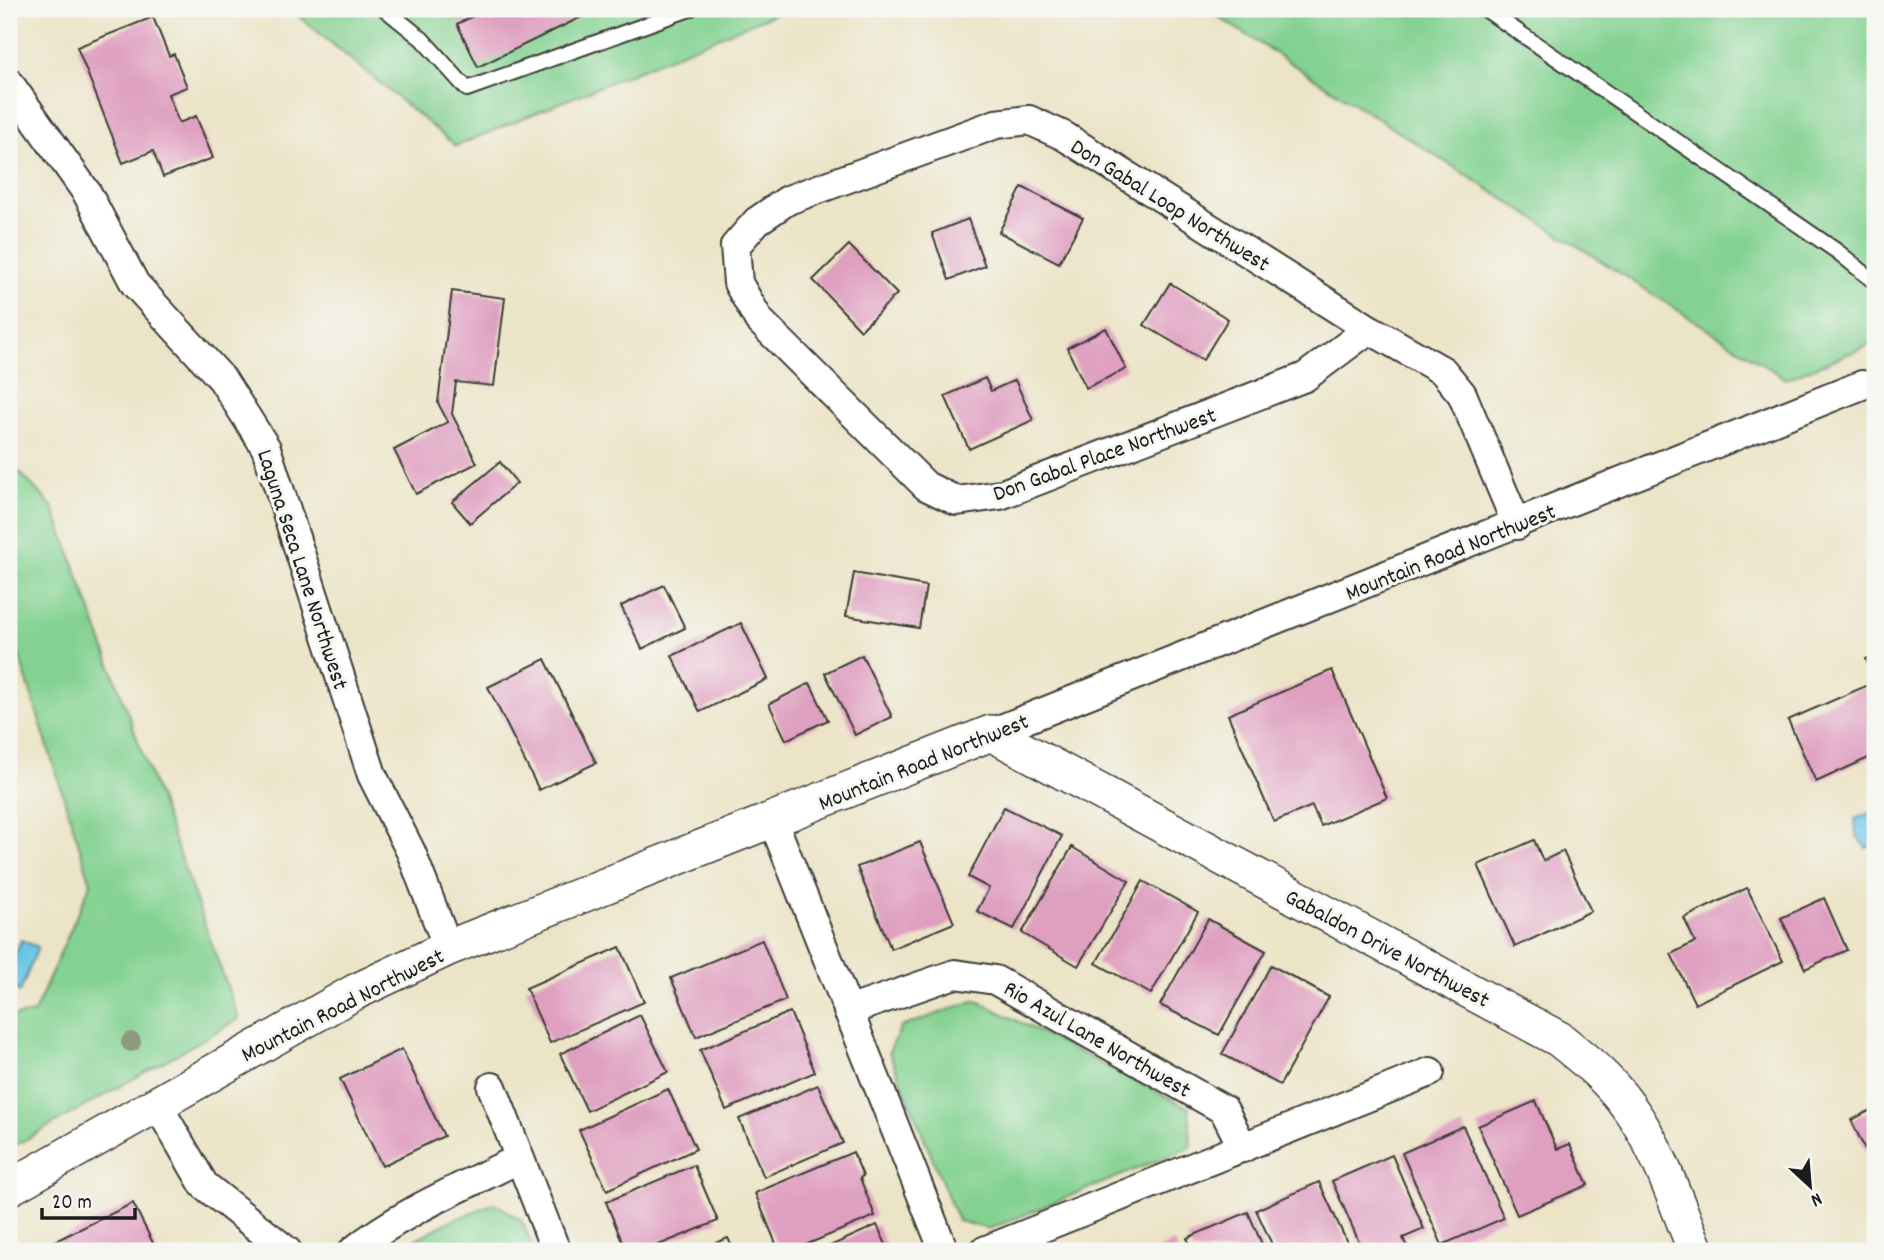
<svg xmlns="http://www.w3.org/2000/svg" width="1884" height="1260" font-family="Dekko,sans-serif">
<rect width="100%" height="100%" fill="#f6f6f2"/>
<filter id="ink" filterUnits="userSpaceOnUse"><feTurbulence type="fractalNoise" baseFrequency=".0143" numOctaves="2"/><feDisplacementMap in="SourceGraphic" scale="14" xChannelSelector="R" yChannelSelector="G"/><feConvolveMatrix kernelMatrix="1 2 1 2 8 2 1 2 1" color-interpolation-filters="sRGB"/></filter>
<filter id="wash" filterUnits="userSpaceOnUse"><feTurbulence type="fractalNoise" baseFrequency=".00686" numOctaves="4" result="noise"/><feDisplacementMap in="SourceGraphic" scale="28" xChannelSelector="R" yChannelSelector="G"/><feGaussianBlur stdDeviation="1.57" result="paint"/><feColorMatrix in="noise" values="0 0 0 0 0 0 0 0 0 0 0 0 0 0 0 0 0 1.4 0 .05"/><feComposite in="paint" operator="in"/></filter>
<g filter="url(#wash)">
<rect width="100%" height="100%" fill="#ece4c7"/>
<g fill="#83d291" stroke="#507756" stroke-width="2">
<polygon points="290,9 786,9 456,146"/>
<polygon points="1206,9 1875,9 1875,343 1786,379"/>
<polygon points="9,461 53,507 239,1019 9,1149 9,1017 34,1013 91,883 9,624"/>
<polygon points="976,1000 1189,1108 1191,1147 989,1229 958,1221 889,1052 901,1027"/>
<polygon points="495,1203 522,1221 534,1251 394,1251 448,1222"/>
</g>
<g fill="#68c4e6" stroke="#427081" stroke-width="2">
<polygon points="1875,811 1875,844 1866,848 1856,835 1855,819"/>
<polygon points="21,940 38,947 20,992 9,987 9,970"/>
</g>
<g id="blocks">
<g fill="#df9fc0">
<polygon points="487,9 598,9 478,67 457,24"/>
<polygon points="153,17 169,56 174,54 187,87 168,94 179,123 196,116 213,158 163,177 153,151 123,163 77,47"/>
<polygon points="1022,187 1083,218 1059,263 999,232"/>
<polygon points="968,219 985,266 949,280 932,233"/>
<polygon points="849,245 897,294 861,330 813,280"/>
<polygon points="1170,283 1228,319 1203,360 1144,325"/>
<polygon points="452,291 505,298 494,386 456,382 452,414 477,463 416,494 394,450 448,422 438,403"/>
<polygon points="1106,328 1126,369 1086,388 1067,348"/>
<polygon points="985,378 991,391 1015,380 1033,420 969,449 945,396"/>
<polygon points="500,462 517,483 470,523 452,502"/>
<polygon points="854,573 926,586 919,628 846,616"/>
<polygon points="664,585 685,628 642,649 621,606"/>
<polygon points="741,623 768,679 700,712 672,656"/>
<polygon points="862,655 892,717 855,735 825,673"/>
<polygon points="1875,655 1875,681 1866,659"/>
<polygon points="545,659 596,763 539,790 488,687"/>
<polygon points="1332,670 1387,798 1321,826 1312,806 1274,822 1228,715"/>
<polygon points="1875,682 1875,755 1816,782 1788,720"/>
<polygon points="810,683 828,720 786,740 769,704"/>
<polygon points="1004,807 1062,836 1014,929 977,911 989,888 968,877"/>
<polygon points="1534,840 1543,861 1563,851 1591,911 1515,947 1478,865"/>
<polygon points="920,842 954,923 891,949 857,867"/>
<polygon points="1072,847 1129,881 1078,966 1022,933"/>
<polygon points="1143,881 1198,912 1151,994 1096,963"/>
<polygon points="1747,888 1783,961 1695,1004 1671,954 1695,942 1684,918"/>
<polygon points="1824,898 1847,950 1805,969 1781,918"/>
<polygon points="1208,919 1266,951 1219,1035 1160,1005"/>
<polygon points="762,940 786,1000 696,1037 671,978"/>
<polygon points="620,947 644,1002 550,1043 526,988"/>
<polygon points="1271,965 1329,997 1280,1085 1222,1054"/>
<polygon points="790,1012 815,1072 726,1110 700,1050"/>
<polygon points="640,1015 668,1072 587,1111 560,1054"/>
<polygon points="402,1049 444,1136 382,1166 340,1079"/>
<polygon points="818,1085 843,1143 764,1177 739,1119"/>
<polygon points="668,1089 696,1149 607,1190 579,1130"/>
<polygon points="1536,1101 1557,1149 1570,1144 1588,1185 1517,1215 1478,1126"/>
<polygon points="1875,1108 1875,1170 1851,1120"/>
<polygon points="1463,1126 1504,1218 1442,1245 1402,1153"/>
<polygon points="853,1152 863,1176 860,1178 875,1216 791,1251 779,1251 755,1193"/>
<polygon points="1392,1155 1424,1229 1403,1238 1409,1251 1363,1251 1332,1181"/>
<polygon points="694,1165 718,1221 644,1251 626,1251 606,1202"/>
<polygon points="1319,1182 1351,1251 1275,1251 1256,1210"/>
<polygon points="133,1203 157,1251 40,1251 39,1249"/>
<polygon points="1248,1212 1265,1251 1193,1251 1187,1238"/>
<polygon points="877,1225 889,1251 819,1251"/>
<polygon points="728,1238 734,1251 695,1251"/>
<polygon points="1174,1242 1178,1251 1154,1251"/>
</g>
</g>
</g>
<g filter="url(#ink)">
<use href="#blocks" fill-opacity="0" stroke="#3b3a36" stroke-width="2"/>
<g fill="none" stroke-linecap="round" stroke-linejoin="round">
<defs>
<g id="service">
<polyline points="385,9 422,39 467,89 690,9"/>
<polyline points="1485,9 1838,252 1875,282"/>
</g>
<g id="minor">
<polyline points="9,83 87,193 135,284 222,379 266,448 372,775 411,852 448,948"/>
<polyline points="1369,329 1305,377 1000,495 957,501 926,486 759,320 738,283 735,246 757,221 788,200 996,124 1029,120 1064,136 1369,329 1443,371 1462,394 1517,525"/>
<polyline points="991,733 1862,385"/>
<polyline points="773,821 944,1251"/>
<polyline points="848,1011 955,974 995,980 1224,1110 1243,1148"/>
<polyline points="492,1087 556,1251"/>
<polyline points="157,1104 204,1185 287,1251"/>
<path d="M353 1251C401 1212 463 1187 518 1159"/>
<polyline points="984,1251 1430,1072"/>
</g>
<path id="tertiary" d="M9 1188 355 992 448 948 991 733 1559 1039C1584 1059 1609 1079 1628 1106 1659 1148 1676 1203 1696 1251"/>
</defs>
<use href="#service" stroke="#3b3a36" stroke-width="18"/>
<use href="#minor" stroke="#3b3a36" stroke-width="32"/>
<use href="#tertiary" stroke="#3b3a36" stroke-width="38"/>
<use href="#service" stroke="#fff" stroke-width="14"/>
<use href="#minor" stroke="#fff" stroke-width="28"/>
<use href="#tertiary" stroke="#fff" stroke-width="35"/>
</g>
<circle fill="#8d9980" cx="131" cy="1042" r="10"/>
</g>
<g text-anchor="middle" stroke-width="6" stroke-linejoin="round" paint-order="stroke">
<g font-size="23" fill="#1c1c1c" stroke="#f6f6f2">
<text transform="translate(1171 204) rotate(32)" y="8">Don Gabal Loop Northwest</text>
<text transform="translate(1104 453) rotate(-20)" y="8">Don Gabal Place Northwest</text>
<text transform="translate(1450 551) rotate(-22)" y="8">Mountain Road Northwest</text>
<text transform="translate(304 569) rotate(72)" y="8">Laguna Seca Lane Northwest</text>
<text transform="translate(923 761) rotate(-22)" y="8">Mountain Road Northwest</text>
<text transform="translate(1388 947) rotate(28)" y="8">Gabaldon Drive Northwest</text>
<text transform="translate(342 1004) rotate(-27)" y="8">Mountain Road Northwest</text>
<text transform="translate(1098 1038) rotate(30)" y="8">Rio Azul Lane Northwest</text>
</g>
</g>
<rect width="1884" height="1260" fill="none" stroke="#f6f6f2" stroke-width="35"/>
<g transform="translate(1810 1186) rotate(154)" stroke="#f6f6f2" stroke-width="5" paint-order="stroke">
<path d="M0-5L12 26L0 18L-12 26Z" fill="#1c1c1c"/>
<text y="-10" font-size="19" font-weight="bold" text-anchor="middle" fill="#1c1c1c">N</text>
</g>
<path d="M42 1208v10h93v-10" fill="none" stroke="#1c1c1c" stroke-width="3.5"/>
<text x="52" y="1208" font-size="21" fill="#1c1c1c" stroke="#f6f6f2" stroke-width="5" paint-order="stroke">20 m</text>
</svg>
